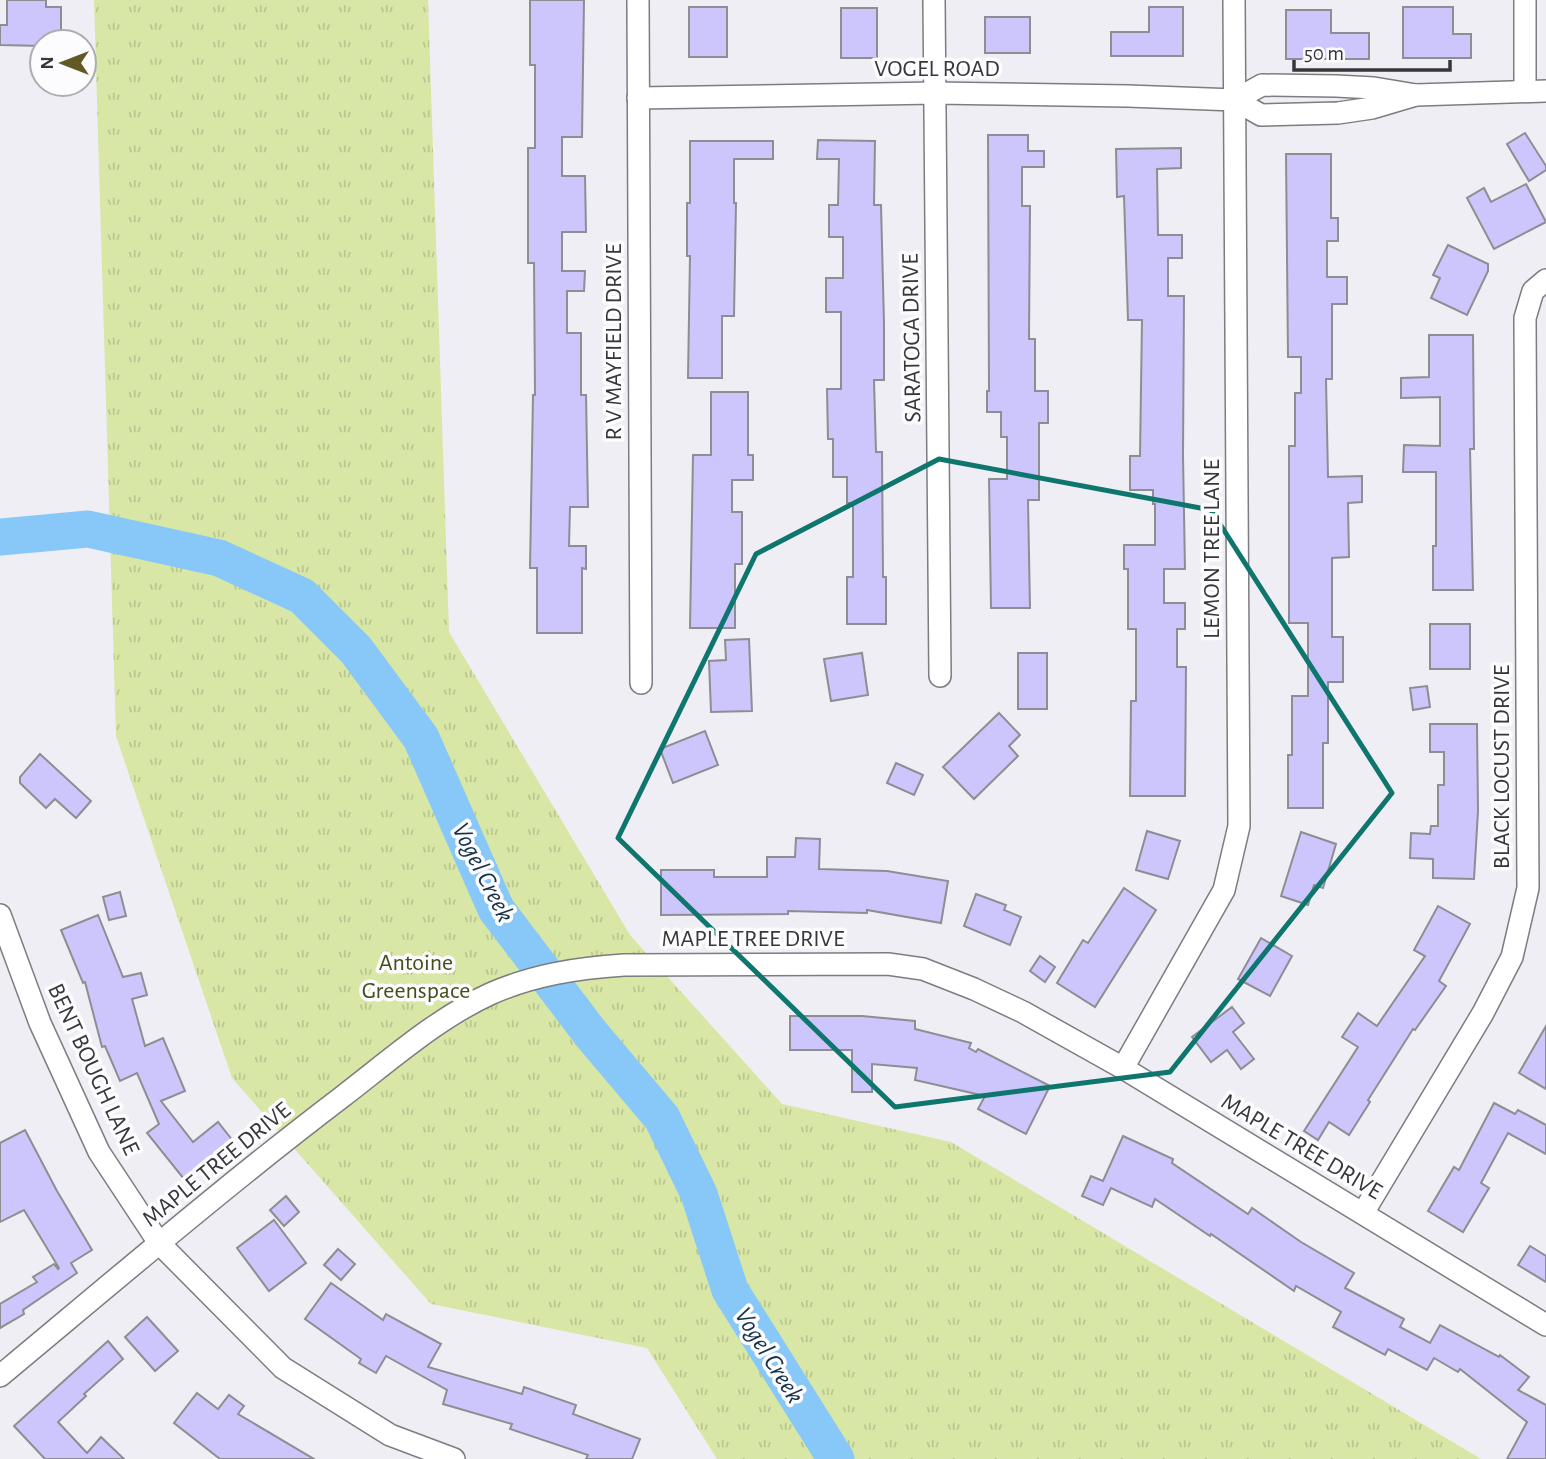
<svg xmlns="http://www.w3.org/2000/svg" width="1546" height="1459" font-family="'Alegreya Sans',sans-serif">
<defs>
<pattern id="grass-tufts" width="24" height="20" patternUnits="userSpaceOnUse" patternTransform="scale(1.75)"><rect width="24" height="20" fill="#d8e6a6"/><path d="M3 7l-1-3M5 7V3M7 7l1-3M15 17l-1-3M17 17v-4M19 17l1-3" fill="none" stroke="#bac690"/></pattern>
</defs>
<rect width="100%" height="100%" fill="#efeef4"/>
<polygon fill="url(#grass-tufts)" points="94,0 428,0 449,632 630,935 782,1104 951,1142 1481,1459 717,1459 647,1348 431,1304 232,1078 116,736"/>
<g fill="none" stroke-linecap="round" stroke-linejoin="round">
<polyline stroke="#88c8f9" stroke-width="37" points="0,537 88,529 219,558 302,596 356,650 421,738 496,909 591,1034 662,1118 699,1194 730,1290 836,1459"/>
</g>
<g fill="#ccc6fd" stroke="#8d8d92" stroke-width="2">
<polygon points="7,0 46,0 46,7 61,7 61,42 42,42 42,46 0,45 0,25 7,25"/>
<polygon points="530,0 584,0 582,137 562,137 562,176 585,176 586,232 562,232 562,271 585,271 584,291 567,291 567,333 581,333 581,395 586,395 588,507 570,507 569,546 586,546 586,569 582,568 582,633 537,633 537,568 530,568 533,395 535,395 534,263 528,263 528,148 535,148 535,65 530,65"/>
<rect x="689" y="7" width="38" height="50"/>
<polygon points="1149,7 1183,7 1183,56 1111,56 1111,32 1149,32"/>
<polygon points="1403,7 1453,7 1453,34 1471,34 1471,58 1403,58"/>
<rect x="841" y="8" width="36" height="50"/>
<polygon points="1286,10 1331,10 1331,33 1369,33 1369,59 1286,59"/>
<rect x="985" y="17" width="45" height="36"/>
<polygon points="1525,133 1546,166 1546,170 1529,181 1507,144"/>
<polygon points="988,135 1028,135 1028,151 1044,151 1044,167 1022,167 1022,206 1030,206 1029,339 1035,339 1035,391 1048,391 1048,423 1039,423 1039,500 1028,500 1030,608 991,608 989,479 1007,479 1007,437 1001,437 1001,412 987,412 987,391 989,391"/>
<polygon points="818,140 875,141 874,205 881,205 884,324 884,380 874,380 876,452 882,452 883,577 886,577 886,624 847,624 847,577 853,577 853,503 847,503 847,477 833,477 833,439 828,439 827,389 841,389 841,312 826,312 826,278 843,278 843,237 829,237 829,205 838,205 839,159 817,159"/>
<polygon points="690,141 773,141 773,159 734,159 734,203 736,203 734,316 722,316 722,378 688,378 690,256 687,256 687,203 690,203"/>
<polygon points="1181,148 1181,168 1157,169 1158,235 1182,235 1182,258 1168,258 1168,296 1184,296 1183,456 1185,569 1164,569 1164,603 1185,603 1185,629 1177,629 1177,667 1186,667 1185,796 1130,796 1131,701 1136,701 1136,629 1128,629 1128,569 1124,569 1124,545 1155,545 1155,504 1153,504 1153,490 1130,490 1130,456 1140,456 1142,320 1128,320 1124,196 1117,197 1116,149"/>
<polygon points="1286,154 1331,154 1331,218 1338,218 1338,241 1327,241 1327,277 1347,277 1347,304 1332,304 1332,379 1326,379 1328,477 1362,476 1362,502 1348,503 1349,557 1332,558 1332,637 1343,637 1343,682 1328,682 1328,743 1323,743 1323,808 1288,808 1288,755 1292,755 1292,696 1308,696 1308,623 1289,623 1289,446 1295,446 1295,393 1301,393 1301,357 1288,357"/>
<polygon points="1526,184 1546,222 1494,249 1467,198 1484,188 1491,202"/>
<polygon points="1448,245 1488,264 1488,271 1467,315 1431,298 1440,278 1433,275"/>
<polygon points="1429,335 1473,335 1474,449 1470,449 1473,590 1433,590 1433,546 1436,546 1436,472 1403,472 1404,445 1440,446 1440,397 1401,398 1401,378 1429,377"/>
<polygon points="711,392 748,392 748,455 753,455 753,480 732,480 732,512 742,512 742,564 735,564 735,628 690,628 693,455 711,455"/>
<rect x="1430" y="624" width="40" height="45"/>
<polygon points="749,639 752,711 711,712 709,661 726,660 725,640"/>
<polygon points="862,653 868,695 831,701 824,659"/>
<rect x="1018" y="653" width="29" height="56"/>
<polygon points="1427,686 1430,707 1413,710 1410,688"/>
<polygon points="999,713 1020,735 1009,746 1018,756 974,799 943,767"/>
<polygon points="1430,724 1477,724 1478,811 1474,879 1433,878 1433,859 1410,858 1411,833 1430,834 1431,826 1438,826 1438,785 1444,785 1444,752 1430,752"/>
<polygon points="705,731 718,765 673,783 660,749"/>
<polygon points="40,754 91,801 76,818 55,799 46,808 20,783 20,777"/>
<polygon points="896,763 923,775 914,795 887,783"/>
<polygon points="1147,831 1180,841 1168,879 1136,870"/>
<polygon points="1301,832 1336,844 1323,888 1314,885 1308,905 1281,896"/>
<polygon points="796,838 820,839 819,869 887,871 948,881 941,923 867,910 867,913 788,911 788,914 661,915 661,870 714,870 714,877 767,877 767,857 795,857"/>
<polygon points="1124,888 1156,910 1095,1007 1057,983 1083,940 1088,943"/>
<polygon points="120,892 126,916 109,920 103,897"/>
<polygon points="976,894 1006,905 1004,910 1021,917 1010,945 964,926"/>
<polygon points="1438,906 1470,924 1439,981 1446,986 1415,1030 1413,1029 1368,1100 1370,1102 1349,1135 1329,1122 1318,1140 1304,1131 1358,1047 1342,1037 1358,1013 1377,1026 1425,956 1414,950"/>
<polygon points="98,915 123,977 141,973 147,995 132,999 145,1046 163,1038 185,1091 161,1101 193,1142 218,1122 233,1141 184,1179 147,1133 159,1124 137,1073 120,1081 105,1046 102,1047 85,982 83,983 61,930"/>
<polygon points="1261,938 1292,956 1270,996 1238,979"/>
<polygon points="1040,956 1055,967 1045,982 1030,971"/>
<polygon points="1232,1007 1244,1023 1233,1032 1254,1059 1241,1069 1227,1050 1211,1062 1192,1037"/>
<polygon points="790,1016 862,1016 915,1021 915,1029 971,1043 969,1048 976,1052 978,1049 1050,1086 1026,1134 978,1109 985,1096 915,1080 917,1068 872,1064 872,1092 852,1092 852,1050 790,1050"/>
<polygon points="1546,1026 1546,1089 1519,1073"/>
<polygon points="1494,1103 1515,1114 1518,1110 1546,1125 1546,1154 1508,1133 1481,1183 1489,1188 1463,1232 1428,1211 1454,1167 1459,1170"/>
<polygon points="25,1130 57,1191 92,1250 71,1263 77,1273 23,1310 24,1314 0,1328 0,1304 37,1282 33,1277 54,1264 58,1269 59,1268 24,1210 0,1222 0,1143"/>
<polygon points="1123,1136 1173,1159 1172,1163 1248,1214 1252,1208 1301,1242 1354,1273 1345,1288 1404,1319 1400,1327 1430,1343 1440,1325 1499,1357 1500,1355 1529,1377 1518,1390 1546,1405 1546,1459 1507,1459 1527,1422 1460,1369 1458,1372 1434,1358 1427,1370 1388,1349 1385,1355 1333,1327 1341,1312 1296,1286 1294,1291 1211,1234 1210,1236 1155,1199 1152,1207 1111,1188 1103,1205 1082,1196 1091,1176 1103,1181"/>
<polygon points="286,1196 299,1212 284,1226 270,1210"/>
<polygon points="274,1220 306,1263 269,1291 237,1248"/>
<polygon points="1530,1246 1546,1256 1546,1282 1518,1265"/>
<polygon points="338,1249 355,1264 341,1280 324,1265"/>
<polygon points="331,1283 383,1320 386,1314 441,1344 428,1367 522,1394 524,1387 576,1405 573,1414 640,1439 632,1459 586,1459 588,1455 510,1429 512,1424 443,1404 447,1390 386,1356 376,1373 359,1363 361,1359 305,1319"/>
<polygon points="147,1317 178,1351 155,1371 125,1337"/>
<polygon points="108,1341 123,1359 84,1394 86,1396 58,1422 87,1453 101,1437 124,1459 45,1459 14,1426"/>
<polygon points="197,1393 218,1409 229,1395 244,1406 238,1414 314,1459 220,1459 174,1423"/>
</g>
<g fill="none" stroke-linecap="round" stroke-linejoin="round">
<defs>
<g id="minor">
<polyline points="638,0 641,683"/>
<polyline points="934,0 940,676"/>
<polyline points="1525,0 1525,91"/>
<polyline points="638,98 935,93 1128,96 1235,100 1261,115 1338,113 1372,108 1416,95"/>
<polyline points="1235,100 1262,85 1336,86 1374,88 1416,95 1546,91"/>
<polyline points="0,915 40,1023 99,1152 159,1243 283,1368 390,1435 454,1459"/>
<polyline points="1123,1068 1224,890 1239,826 1234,0"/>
<polyline points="1363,1213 1483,1013 1512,957 1528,888 1525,318 1533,291 1546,280"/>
<path d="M0 1376C113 1282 225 1186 342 1097 389 1061 436 1019 490 994 533 975 577 968 624 965L888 964 923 969 974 989 1023 1012 1123 1068 1546 1325"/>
</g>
</defs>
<use href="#minor" stroke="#7c7c81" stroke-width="24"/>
<use href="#minor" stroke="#fff" stroke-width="21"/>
</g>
<path fill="none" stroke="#0f766e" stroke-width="5" stroke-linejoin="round" d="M939 459 1211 510 1392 793 1170 1072 895 1107 618 838 756 554Z"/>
<g text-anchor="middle" stroke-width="7" stroke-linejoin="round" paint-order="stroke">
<g font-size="24" fill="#373739" stroke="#fcfcfe">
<text x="937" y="76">VOGEL ROAD</text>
<text transform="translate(911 338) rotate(-91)" y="8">SARATOGA DRIVE</text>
<text transform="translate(613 342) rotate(-90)" y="8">R V MAYFIELD DRIVE</text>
<text transform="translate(1211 549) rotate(-90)" y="8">LEMON TREE LANE</text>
<text transform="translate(1501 767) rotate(-90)" y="8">BLACK LOCUST DRIVE</text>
<text x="753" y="946">MAPLE TREE DRIVE</text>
<text transform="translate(94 1069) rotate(65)" y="8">BENT BOUGH LANE</text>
<text transform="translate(1302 1146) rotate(31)" y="8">MAPLE TREE DRIVE</text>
<text transform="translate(216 1164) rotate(-39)" y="8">MAPLE TREE DRIVE</text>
</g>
<g font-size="24" fill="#454e1a" stroke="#fcfcfe">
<text x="416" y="970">Antoine<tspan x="416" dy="28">Greenspace</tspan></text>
</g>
<g font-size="26" font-style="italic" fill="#153145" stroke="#fcfcfe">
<text transform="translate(484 872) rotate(63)" y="9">Vogel Creek</text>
<text transform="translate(770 1355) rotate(58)" y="9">Vogel Creek</text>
</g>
</g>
<g transform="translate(63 63) rotate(270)"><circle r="33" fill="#fcfcfe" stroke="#adadaf" stroke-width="2"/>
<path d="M0-5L12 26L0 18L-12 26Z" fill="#615a26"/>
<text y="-10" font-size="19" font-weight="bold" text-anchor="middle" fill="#373739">N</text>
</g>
<path d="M1294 60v10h156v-10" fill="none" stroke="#373739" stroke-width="3.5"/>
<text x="1304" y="60" font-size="21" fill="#373739" stroke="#fcfcfe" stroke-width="5" paint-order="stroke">50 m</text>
</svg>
